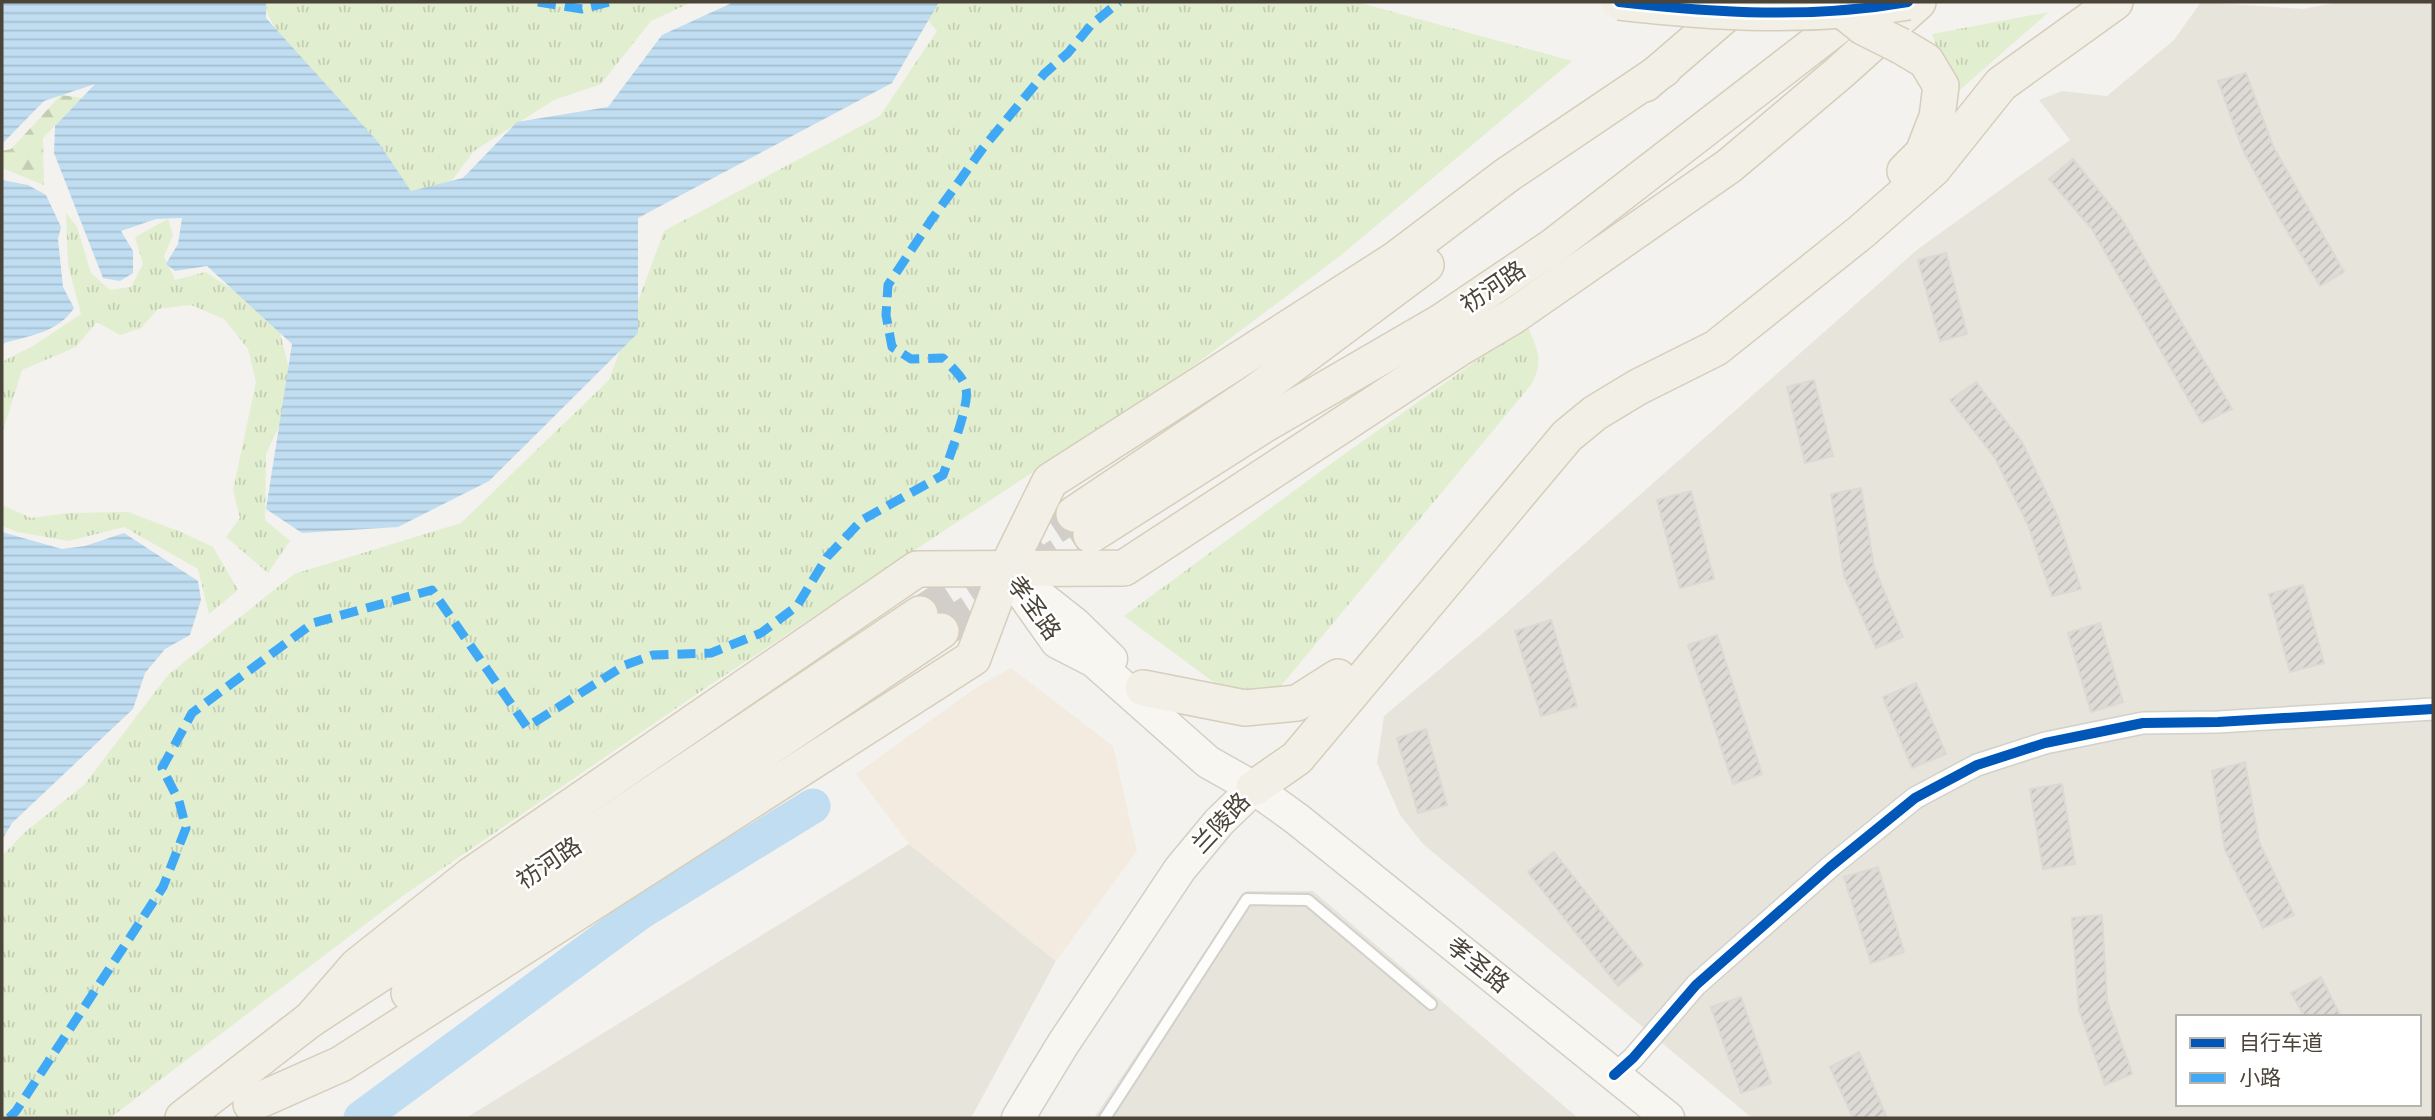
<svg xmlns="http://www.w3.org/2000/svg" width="2435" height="1120" font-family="'Alegreya Sans','Noto Sans SC',sans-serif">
<defs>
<pattern id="grass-tufts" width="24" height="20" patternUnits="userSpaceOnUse" patternTransform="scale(1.75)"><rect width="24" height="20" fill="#e1eecf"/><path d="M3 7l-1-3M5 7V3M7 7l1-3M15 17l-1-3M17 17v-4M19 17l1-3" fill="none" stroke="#c3cdb2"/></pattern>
<pattern id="forest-firs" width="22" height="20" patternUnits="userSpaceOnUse" patternTransform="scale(1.75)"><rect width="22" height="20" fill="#e1eecf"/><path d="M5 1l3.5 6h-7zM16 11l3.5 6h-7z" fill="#c3cdb2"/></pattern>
<pattern id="water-rules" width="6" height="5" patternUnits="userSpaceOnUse" patternTransform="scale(1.75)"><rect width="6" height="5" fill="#c0ddf1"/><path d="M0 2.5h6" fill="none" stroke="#a6bfcf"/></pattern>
<pattern id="building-hatch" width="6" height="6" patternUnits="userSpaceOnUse" patternTransform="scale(1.75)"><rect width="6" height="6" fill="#dedbd6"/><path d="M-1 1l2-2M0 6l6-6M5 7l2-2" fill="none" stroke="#c0bdb8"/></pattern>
</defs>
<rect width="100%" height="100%" fill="#f4f2ee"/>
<g fill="#e7e4dc" fill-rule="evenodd">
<path d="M2201 2 2303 9 2339 2H2433V1118H1752L1423 844 1400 815 1377 763 1384 716 1496 622 1918 249 2070 140 2039 100 2062 91 2107 96 2174 40ZM2178 1017H2419V1104H2178Z"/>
<polygon points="909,844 1056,961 971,1118 466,1118"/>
<polygon points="1246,891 1313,891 1578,1118 1094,1118"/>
</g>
<polygon fill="#f3ebdf" points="1011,668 1113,746 1137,851 1056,961 909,844 856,774 974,689"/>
<g fill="url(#grass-tufts)">
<polygon points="262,2 692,2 651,21 601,84 554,100 474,151 438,199 405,206 316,112"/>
<polygon points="912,2 1357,2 1572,61 1340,256 1188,370 713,683 404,895 110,1118 2,1118 2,856 25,832 84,785 168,675 294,574 461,523 609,380 664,231 880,116 937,31"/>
<polygon points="2049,12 1954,95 1932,34"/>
<polygon points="66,213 77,227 91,273 110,290 131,287 143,264 135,237 168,219 173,235 164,256 175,280 205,272 276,317 295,392 266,454 265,520 290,541 268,573 226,537 240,518 233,490 256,382 248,349 224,319 191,305 158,309 141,328 120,335 97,322 76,347 22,370 2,434 2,368 5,360 33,346 81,314 68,265"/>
<path d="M1527 325C1537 349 1545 360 1531 385L1275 693 1231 695 1124 616 1336 460Z"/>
<polygon points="2,505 31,518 69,513 128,512 181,532 213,547 238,590 209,614 198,569 124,527 69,541 17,532 2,526"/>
</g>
<polygon fill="url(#forest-firs)" points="61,95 82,98 43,138 44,185 2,168 2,151 11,149"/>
<g fill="url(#water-rules)">
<polygon points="2,2 266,2 266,18 378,142 411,191 463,178 517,122 608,107 662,35 734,2 939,2 892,83 638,218 638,333 489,481 398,527 302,533 266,509 292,344 207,266 175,271 166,264 178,244 182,218 156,219 121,231 133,251 133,273 120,281 103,278 54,153 55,126 95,84 44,101 2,144"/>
<path d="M2 180 28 185 46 195 61 227 58 239 63 287 74 308C59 332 29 336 4 343L2 348Z"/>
<polygon points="2,532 62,549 85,546 124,533 198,581 201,600 190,635 165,649 145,673 133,709 12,823 2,840"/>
</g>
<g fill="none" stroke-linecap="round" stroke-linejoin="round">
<polyline stroke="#c0ddf1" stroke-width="35" points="361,1118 642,911 813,806"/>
</g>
<g fill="url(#building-hatch)" stroke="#dcd9d4" stroke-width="2">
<polygon points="2246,73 2273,146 2344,272 2320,286 2280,219 2243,150 2218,81"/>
<polygon points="2073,159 2121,218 2232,409 2202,423 2092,229 2049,179"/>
<polygon points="1946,253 1967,334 1940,341 1918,260"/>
<polygon points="1814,380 1833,456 1805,463 1787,387"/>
<polygon points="1976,382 2022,442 2057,515 2081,589 2052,596 2028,525 1995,458 1950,400"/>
<polygon points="1861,488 1874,567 1903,637 1876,648 1844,576 1831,494"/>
<polygon points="1691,491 1714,579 1680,588 1657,500"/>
<polygon points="2303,585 2324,663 2290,672 2269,594"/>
<polygon points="1551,620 1577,706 1541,716 1515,631"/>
<polygon points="2100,623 2123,702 2091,712 2068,633"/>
<polygon points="1717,635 1762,774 1733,784 1688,645"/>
<polygon points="1916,683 1946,754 1912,768 1883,697"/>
<polygon points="1426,729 1447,805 1418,813 1397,738"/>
<polygon points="2245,762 2259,842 2294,915 2263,928 2225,850 2212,771"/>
<polygon points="2062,784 2075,864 2043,869 2030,789"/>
<polygon points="1554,852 1643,965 1618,986 1528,872"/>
<polygon points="1878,867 1904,952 1871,963 1844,877"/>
<polygon points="2102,915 2107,1001 2132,1074 2105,1085 2079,1010 2072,918"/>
<polygon points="2321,977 2341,1017 2305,1017 2291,993"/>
<polygon points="1741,997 1771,1083 1741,1093 1711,1007"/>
<polygon points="1859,1052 1887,1118 1853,1118 1830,1067"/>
</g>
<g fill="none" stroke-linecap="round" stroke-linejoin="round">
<g stroke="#d2cfca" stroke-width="35" stroke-dasharray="35 18" stroke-linecap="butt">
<polyline points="920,614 1074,514"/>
<polyline points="941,631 1091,535"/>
</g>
<defs>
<polyline id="lane" points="1105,1118 1247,899 1308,900 1431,1004"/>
<polyline id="street" points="1614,1075 1633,1058 1696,985 1830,867 1915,798 1977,765 2045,743 2143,723 2218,722 2433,709"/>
<g id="secondary">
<polyline points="1006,570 1057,642 1094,661 1208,762 1254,788 1297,819 1668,1118"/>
<polyline points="1032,590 1075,624 1111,659"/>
<polyline points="1018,1118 1063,1044 1180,869 1219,822 1254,788"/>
</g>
<g id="primary">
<polyline points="1901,46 1926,61 1941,86 1937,117 1923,153 1905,171"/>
<polyline points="1645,84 1740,2"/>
<polyline points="1074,514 1257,391 1426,265"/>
<polyline points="1091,535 1267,423 1441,322 1552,247 1869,2"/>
<polyline points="1143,688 1245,708 1297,703 1338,677"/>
<polyline points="1254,788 1297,758 1567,436 1595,413 1638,387 1716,348 1861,232 1933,169 2001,84 2115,2"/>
<polyline points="409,993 535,906 941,631"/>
<polyline points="311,1019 357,966 470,876 917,569 1124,568 1458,349 1512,317 1729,166 1839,73 1918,2"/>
<polyline points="251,1104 341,1064 973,658 1006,570 1050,481 1396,259 1507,175 1664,69"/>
<polyline points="183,1118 311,1019 521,882 920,614"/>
</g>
</defs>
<use href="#lane" stroke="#d2d0cb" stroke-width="14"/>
<use href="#street" stroke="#d2d0cb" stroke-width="24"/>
<use href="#secondary" stroke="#d3cfc5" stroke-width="35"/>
<use href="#primary" stroke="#d6cebb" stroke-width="38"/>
<use href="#lane" stroke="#fdfdfc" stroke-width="10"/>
<use href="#street" stroke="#fdfdfc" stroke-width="21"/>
<use href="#secondary" stroke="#f7f6f1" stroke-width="32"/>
<use href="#primary" stroke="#f2efe6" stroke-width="35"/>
<defs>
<g id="primary-bridge">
<path d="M1619 2C1716 13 1811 19 1908 2"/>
<polyline points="1842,10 1863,27 1901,46"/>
</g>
</defs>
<use href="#primary-bridge" stroke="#d6cebb" stroke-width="38" stroke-linecap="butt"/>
<use href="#primary-bridge" stroke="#f2efe6" stroke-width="35"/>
<g stroke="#3fa9f5" stroke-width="9" stroke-dasharray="18 9" stroke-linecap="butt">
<polyline points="538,2 582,9 609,2"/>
<path d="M9 1118 16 1111 163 887 186 828 179 801 162 768 192 713 313 623 432 590 527 727 625 665 653 655 711 653 761 633 797 606 827 557 862 520 943 475C949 458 970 404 966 389 964 377 951 367 943 358L911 359 892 347 886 315 888 285 932 219 983 148 1044 74 1068 53 1091 25 1119 2"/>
</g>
<defs>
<g id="cycleway">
<path d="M1619 2C1716 13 1811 19 1908 2"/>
<polyline points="1614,1075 1633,1058 1696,985 1830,867 1915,798 1977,765 2045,743 2143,723 2218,722 2433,709"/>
</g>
</defs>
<use href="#cycleway" stroke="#fff" stroke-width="15"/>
<use href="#cycleway" stroke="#0057b8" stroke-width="10"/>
</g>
<g text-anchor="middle" stroke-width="5" stroke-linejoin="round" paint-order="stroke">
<g font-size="24" fill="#4b4439" stroke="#fff">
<text transform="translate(1493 287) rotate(-34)" y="8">祊河路</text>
<text transform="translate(1034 608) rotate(54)" y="8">孝圣路</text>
<text transform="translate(1221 823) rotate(-47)" y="8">兰陵路</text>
<text transform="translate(549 863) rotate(-34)" y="8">祊河路</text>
<text transform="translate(1478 965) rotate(39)" y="8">孝圣路</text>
</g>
</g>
<rect width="2435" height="1120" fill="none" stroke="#4b4439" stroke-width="7"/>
<rect x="2176" y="1015" width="245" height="91" fill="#ffffff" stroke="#b7b4b0" stroke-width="2"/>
<rect x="2190" y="1038" width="35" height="10" fill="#0057b8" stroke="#b7b4b0" stroke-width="2"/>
<text x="2239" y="1050" font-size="21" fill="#4b4439">自行车道</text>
<rect x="2190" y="1073" width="35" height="10" fill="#3fa9f5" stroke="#b7b4b0" stroke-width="2"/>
<text x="2239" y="1085" font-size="21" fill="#4b4439">小路</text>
</svg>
